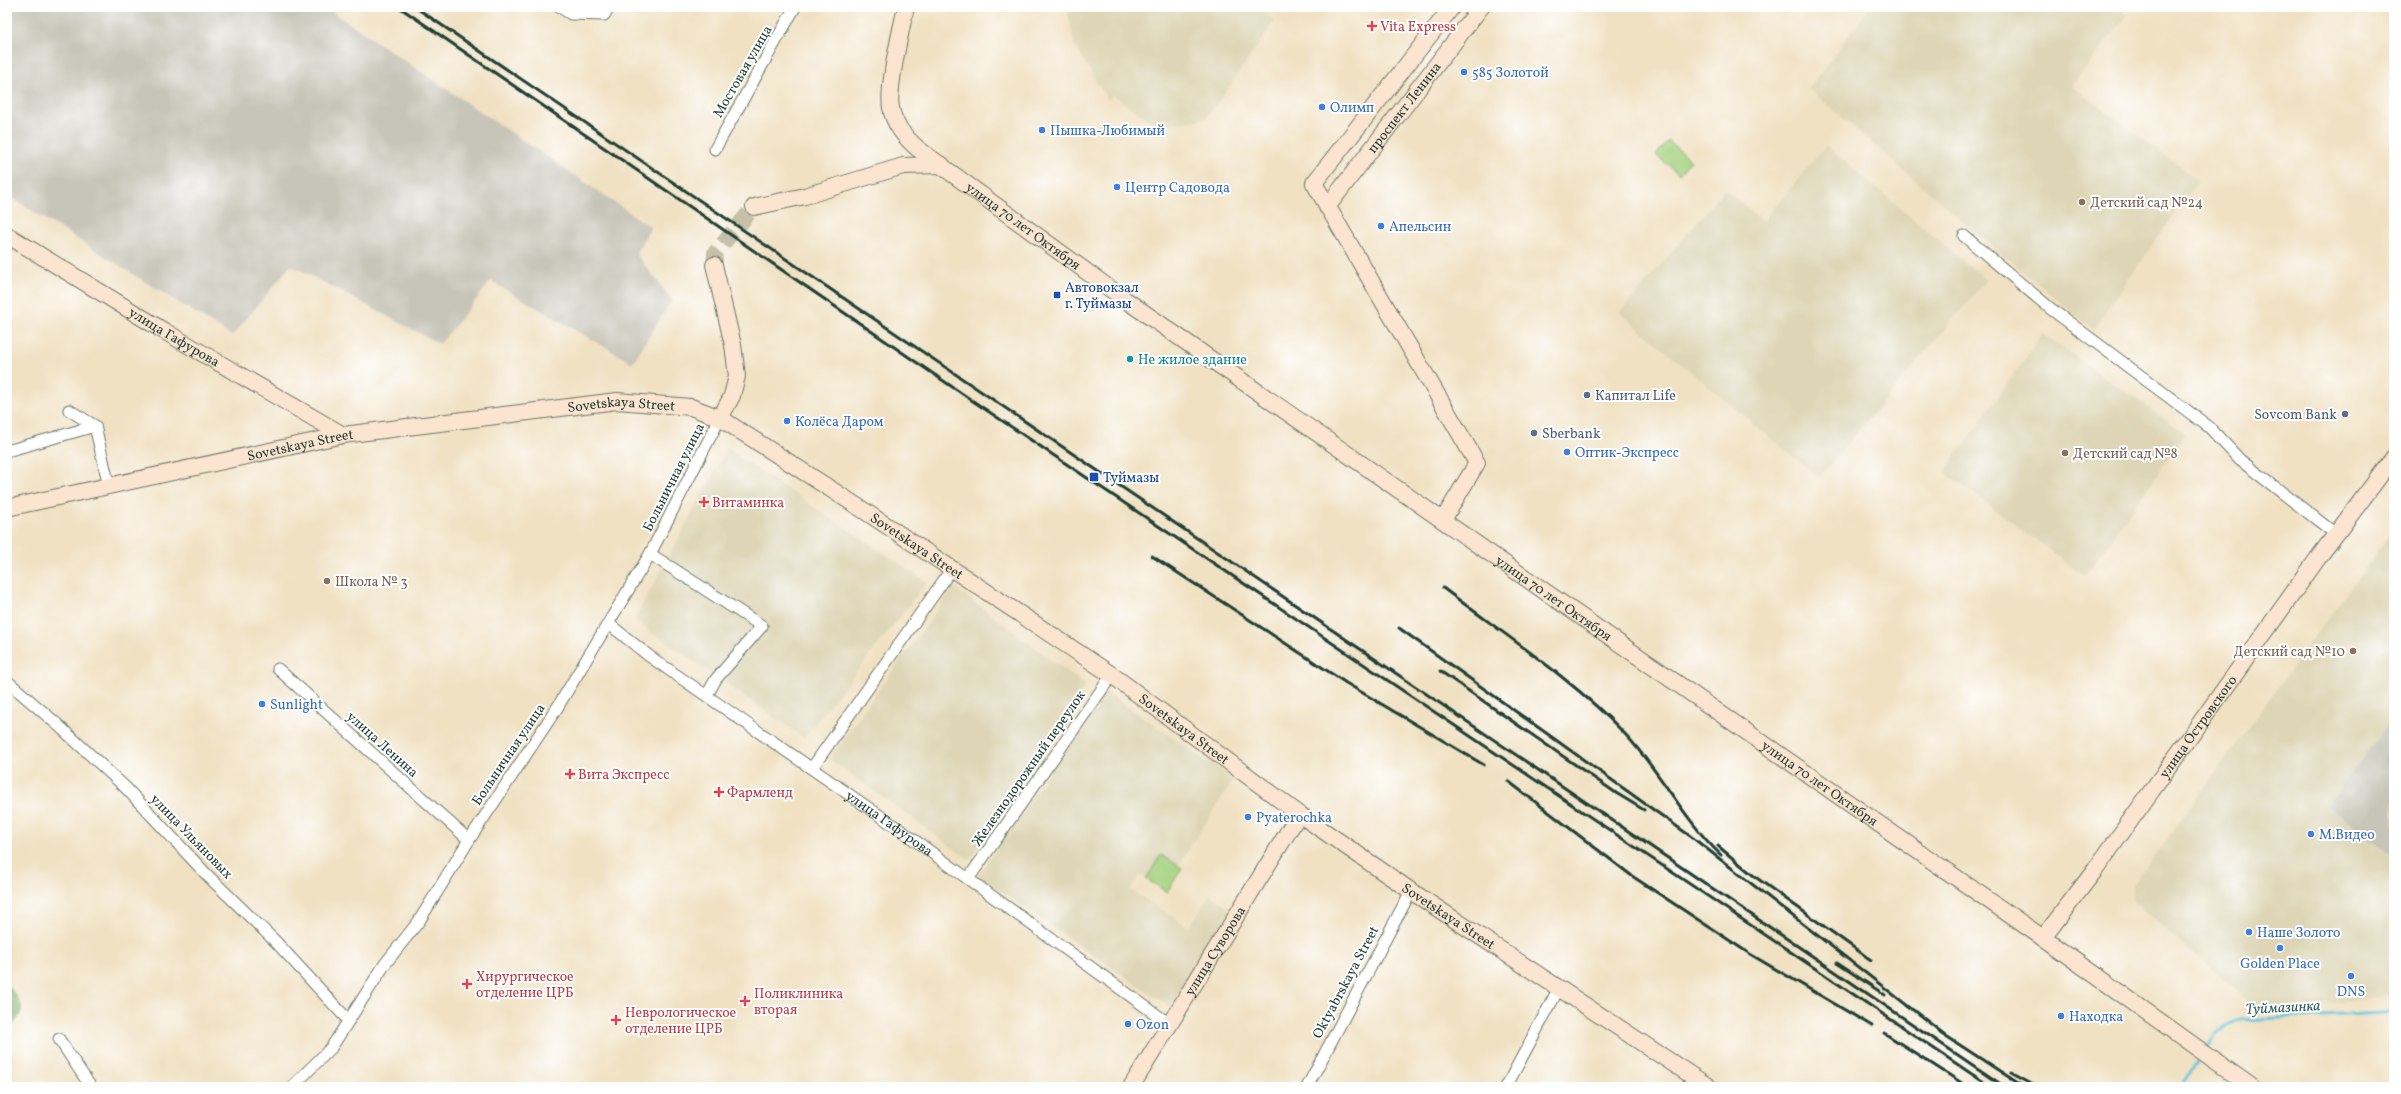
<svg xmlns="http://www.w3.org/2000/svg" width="2401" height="1094" font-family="Vollkorn,serif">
<rect width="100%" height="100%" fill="#fff"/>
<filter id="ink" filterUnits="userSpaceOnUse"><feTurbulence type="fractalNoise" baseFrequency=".025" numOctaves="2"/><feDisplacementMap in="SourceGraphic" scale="8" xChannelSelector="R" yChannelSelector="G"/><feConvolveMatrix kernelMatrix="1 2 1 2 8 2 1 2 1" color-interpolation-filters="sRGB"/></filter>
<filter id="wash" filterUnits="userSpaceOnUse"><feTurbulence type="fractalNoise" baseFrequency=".012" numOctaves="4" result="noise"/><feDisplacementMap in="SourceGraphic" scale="16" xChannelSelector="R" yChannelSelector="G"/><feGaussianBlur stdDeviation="0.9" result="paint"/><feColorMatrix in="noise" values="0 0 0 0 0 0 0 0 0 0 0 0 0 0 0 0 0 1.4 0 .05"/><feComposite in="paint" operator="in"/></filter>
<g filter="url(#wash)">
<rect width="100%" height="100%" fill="#f0e1c2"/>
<g fill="#ddd5b5">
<polygon points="1067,7 1257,7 1275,21 1206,119 1157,126 1112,94 1108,100 1075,46"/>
<polygon points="1870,7 2118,7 2127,15 2072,86 2198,181 2093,329 1965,223 1809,89"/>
<polygon points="1826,146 1986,280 1819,478 1620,313 1725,189 1763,221"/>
<polygon points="2043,334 2186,434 2085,576 1944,472"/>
<polygon points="727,449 927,582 804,738 634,620"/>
<polygon points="2394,529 2394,741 2327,806 2394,857 2394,995 2262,1013 2133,901 2133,885"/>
<polygon points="954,587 1085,685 970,860 829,759"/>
<polygon points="1104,691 1234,779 1178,866 1161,855 1146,879 1140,875 1130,890 1189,927 1210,895 1232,910 1170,1007 978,876"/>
</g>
<g fill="#c7c5b8">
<polygon points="7,7 325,7 651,227 636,254 672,300 632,363 491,281 440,344 291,265 232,336 7,195"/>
<polygon points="2394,716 2394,857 2327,806"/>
</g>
<g fill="#a5d27f" stroke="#62885a">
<polygon points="1668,141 1691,160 1679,174 1656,155"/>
<polygon points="1161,855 1182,868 1167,892 1146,879"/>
</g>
<path fill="#84b46e" stroke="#527851" d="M7 984C25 1009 27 1007 7 1032Z"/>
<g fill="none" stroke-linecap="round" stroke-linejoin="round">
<g stroke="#60c6dd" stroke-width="3">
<path d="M2206 1048C2215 1035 2224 1025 2239 1020L2386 1013 2394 1010"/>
<polyline points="2180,1087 2201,1056"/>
</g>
</g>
</g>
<g filter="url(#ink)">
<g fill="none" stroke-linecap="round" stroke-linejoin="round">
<polyline stroke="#c6c0a6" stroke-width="16" stroke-dasharray="16 8" stroke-linecap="butt" points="714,265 715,253 754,207"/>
<defs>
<g id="street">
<polyline points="560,7 571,14 604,15 609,7"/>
<polyline points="715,149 795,7"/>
<polyline points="1964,236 2051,309 2209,427 2240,460 2337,535"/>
<polyline points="69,410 95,426"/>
<polyline points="7,451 95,426 109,486"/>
<polyline points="650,554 762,626 716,679 707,695"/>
<path id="s1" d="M609 624 649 656 899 829 1168 1023"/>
<polyline points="278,669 469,840"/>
<polyline points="7,681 58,725 125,787 207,875 276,942 348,1020"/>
<polyline points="812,768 951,570"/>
<polyline points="968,879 1112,675"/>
<polyline points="59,1039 91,1087"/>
<polyline points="292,1087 331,1048 385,964 419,921 469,840 557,708 650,554 720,418"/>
<polyline points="1307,1087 1411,891"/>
<polyline points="1506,1087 1559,988"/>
</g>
<g id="secondary">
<path id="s2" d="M906 7C901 30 887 87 891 108 894 125 905 137 917 148L1120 296 2043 938 2252 1087"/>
<polyline points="754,207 805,196 903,166 942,165"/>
<path id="s3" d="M1327 207 1481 7"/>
<path id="s4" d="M7 235 164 331 343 435"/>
<polyline points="714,265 733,345 737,376 732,396 720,418"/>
<path id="s5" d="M7 508 343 435 617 401 691 407 720 418 857 506 1112 675 1299 814 1411 891 1709 1087"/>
<polyline points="1443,520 1477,463 1314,183 1452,7"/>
<path id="s6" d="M2043 938 2095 870 2318 558 2394 457"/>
<path id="s7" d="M1131 1087 1299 814"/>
</g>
</defs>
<use href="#street" stroke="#687666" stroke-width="13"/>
<use href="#secondary" stroke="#687666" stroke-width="18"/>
<use href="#street" stroke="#fff" stroke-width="11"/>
<use href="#secondary" stroke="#fce5d0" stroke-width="16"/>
<g stroke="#1f3d34" stroke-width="3">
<polyline points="399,7 967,397 1991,1087"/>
<polyline points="415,7 2005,1087"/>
<polyline points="1152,556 1346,683 1484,765"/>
<path d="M1443 588C1502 633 1574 680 1625 734 1660 771 1684 820 1721 855"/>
<polyline points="1399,628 1693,838 1945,1035"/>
<polyline points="1440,671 1616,793 1644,810"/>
<polyline points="1508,781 1632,876 1750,954 1872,1026"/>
<polyline points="1718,846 1754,876 1871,960"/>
<polyline points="1837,963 1885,995"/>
<polyline points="1940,1032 2024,1087"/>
<polyline points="1884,1033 1968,1087"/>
<polyline points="2011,1073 2037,1087"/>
</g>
</g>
</g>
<g fill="#e0444e" stroke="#fff" stroke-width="1.5">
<path d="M1370 20h4v4h4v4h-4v4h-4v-4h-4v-4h4z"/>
<path d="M702 496h4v4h4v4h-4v4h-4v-4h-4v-4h4z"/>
<path d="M568 768h4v4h4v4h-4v4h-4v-4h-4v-4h4z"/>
<path d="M717 786h4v4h4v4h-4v4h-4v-4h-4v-4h4z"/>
<path d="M465 978h4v4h4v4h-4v4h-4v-4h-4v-4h4z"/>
<path d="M743 995h4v4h4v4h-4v4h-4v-4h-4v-4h4z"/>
<path d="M614 1014h4v4h4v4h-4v4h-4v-4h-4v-4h4z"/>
</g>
<g fill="#3f7fe0" stroke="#fff" stroke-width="1.5">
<circle cx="1464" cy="72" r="4"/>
<circle cx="1322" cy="107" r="4"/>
<circle cx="1042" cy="130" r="4"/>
<circle cx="1117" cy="187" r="4"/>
<circle cx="1381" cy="226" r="4"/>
<circle cx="787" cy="421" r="4"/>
<circle cx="1567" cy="452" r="4"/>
<circle cx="262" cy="704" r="4"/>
<circle cx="1248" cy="817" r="4"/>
<circle cx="2311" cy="834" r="4"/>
<circle cx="2249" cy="932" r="4"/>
<circle cx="2280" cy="948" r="4"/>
<circle cx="2351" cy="976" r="4"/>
<circle cx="2061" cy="1016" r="4"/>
<circle cx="1128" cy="1024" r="4"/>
</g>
<g fill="#8d6e63" stroke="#fff" stroke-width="1.5">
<circle cx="2082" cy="202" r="4"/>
<circle cx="2065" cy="453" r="4"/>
<circle cx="327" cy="581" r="4"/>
<circle cx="2353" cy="651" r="4"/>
</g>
<g fill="#1a4fb4" stroke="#fff" stroke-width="1.5">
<rect x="1053" y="291" width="8" height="8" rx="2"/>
<rect x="1089" y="472" width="10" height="10" rx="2"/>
</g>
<circle fill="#0f9aa8" stroke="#fff" stroke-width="1.5" cx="1130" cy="359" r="4"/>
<g fill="#5c6f8a" stroke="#fff" stroke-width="1.5">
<circle cx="1587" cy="395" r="4"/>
<circle cx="2345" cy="414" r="4"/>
<circle cx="1534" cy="433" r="4"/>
</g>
<g text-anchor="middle" stroke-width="4" stroke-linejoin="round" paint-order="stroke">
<g font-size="14" fill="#be3a42" stroke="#fff" text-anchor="start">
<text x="1380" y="31">Vita Express</text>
<text x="712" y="507">Витаминка</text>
<text x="578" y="779">Вита Экспресс</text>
<text x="727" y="797">Фармленд</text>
<text x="476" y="981">Хирургическое<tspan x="476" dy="16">отделение ЦРБ</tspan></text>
<text x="754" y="998">Поликлиника<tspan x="754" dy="16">вторая</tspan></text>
<text x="625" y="1017">Неврологическое<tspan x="625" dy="16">отделение ЦРБ</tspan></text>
</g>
<g font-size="14" fill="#1f3d34" stroke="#fff">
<text transform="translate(742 71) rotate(-60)" y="5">Мостовая улица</text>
<text dy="5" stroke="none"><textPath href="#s3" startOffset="126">проспект Ленина</textPath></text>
<text dy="5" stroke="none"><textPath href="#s2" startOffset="283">улица 70 лет Октября</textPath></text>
<text dy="5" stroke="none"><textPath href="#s4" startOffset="196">улица Гафурова</textPath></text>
<text dy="5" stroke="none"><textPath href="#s5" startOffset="624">Sovetskaya Street</textPath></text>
<text dy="5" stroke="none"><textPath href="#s5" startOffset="300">Sovetskaya Street</textPath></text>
<text transform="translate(673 477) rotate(-63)" y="5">Больничная улица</text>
<text dy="5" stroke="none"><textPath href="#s5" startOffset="960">Sovetskaya Street</textPath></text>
<text dy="5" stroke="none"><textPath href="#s2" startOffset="931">улица 70 лет Октября</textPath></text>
<text dy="5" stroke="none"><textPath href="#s6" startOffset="262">улица Островского</textPath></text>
<text dy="5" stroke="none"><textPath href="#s5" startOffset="1284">Sovetskaya Street</textPath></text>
<text transform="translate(383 744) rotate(42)" y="5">улица Ленина</text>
<text transform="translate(508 754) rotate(-56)" y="5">Больничная улица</text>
<text transform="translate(1028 768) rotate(-55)" y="5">Железнодорожный переулок</text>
<text dy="5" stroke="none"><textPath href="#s2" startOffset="1255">улица 70 лет Октября</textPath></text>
<text dy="5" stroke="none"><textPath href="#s1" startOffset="344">улица Гафурова</textPath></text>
<text transform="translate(192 836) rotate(46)" y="5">улица Ульяновых</text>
<text dy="5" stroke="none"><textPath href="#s5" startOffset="1608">Sovetskaya Street</textPath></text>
<text dy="5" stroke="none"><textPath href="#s7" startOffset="160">улица Суворова</textPath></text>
<text transform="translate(1345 982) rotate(-62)" y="5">Oktyabrskaya Street</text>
</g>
<g font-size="14" fill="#366cbe" stroke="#fff" text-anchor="start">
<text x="1472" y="77">585 Золотой</text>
<text x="1330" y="112">Олимп</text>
<text x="1050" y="135">Пышка-Любимый</text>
<text x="1125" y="192">Центр Садовода</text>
<text x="1389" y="231">Апельсин</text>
<text x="795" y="426">Колёса Даром</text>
<text x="1575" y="457">Оптик-Экспресс</text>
<text x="270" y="709">Sunlight</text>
<text x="1256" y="822">Pyaterochka</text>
<text x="2319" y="839">М.Видео</text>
<text x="2257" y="937">Наше Золото</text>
<text x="2280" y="968" text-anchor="middle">Golden Place</text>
<text x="2351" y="996" text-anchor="middle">DNS</text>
<text x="2069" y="1021">Находка</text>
<text x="1136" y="1029">Ozon</text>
</g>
<g font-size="14" fill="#785e54" stroke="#fff" text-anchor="start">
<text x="2090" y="207">Детский сад №24</text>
<text x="2073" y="458">Детский сад №8</text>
<text x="335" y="586">Школа № 3</text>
<text x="2345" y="656" text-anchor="end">Детский сад №10</text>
</g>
<g font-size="14" fill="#164399" stroke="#fff" text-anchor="start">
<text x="1065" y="292">Автовокзал<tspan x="1065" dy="16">г. Туймазы</tspan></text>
<text x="1103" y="482">Туймазы</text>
</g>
<g font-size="14" fill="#0d838f" stroke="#fff" text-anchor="start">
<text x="1138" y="364">Не жилое здание</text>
</g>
<g font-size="14" fill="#4e5e75" stroke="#fff" text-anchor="start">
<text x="1595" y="400">Капитал Life</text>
<text x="2337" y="419" text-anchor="end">Sovcom Bank</text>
<text x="1542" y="438">Sberbank</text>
</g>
<g font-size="15" font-style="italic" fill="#2f5f5e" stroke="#fff">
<text transform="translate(2283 1007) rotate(-3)" y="5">Туймазинка</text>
</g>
</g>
<rect width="2401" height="1094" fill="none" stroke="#fff" stroke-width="24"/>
</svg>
